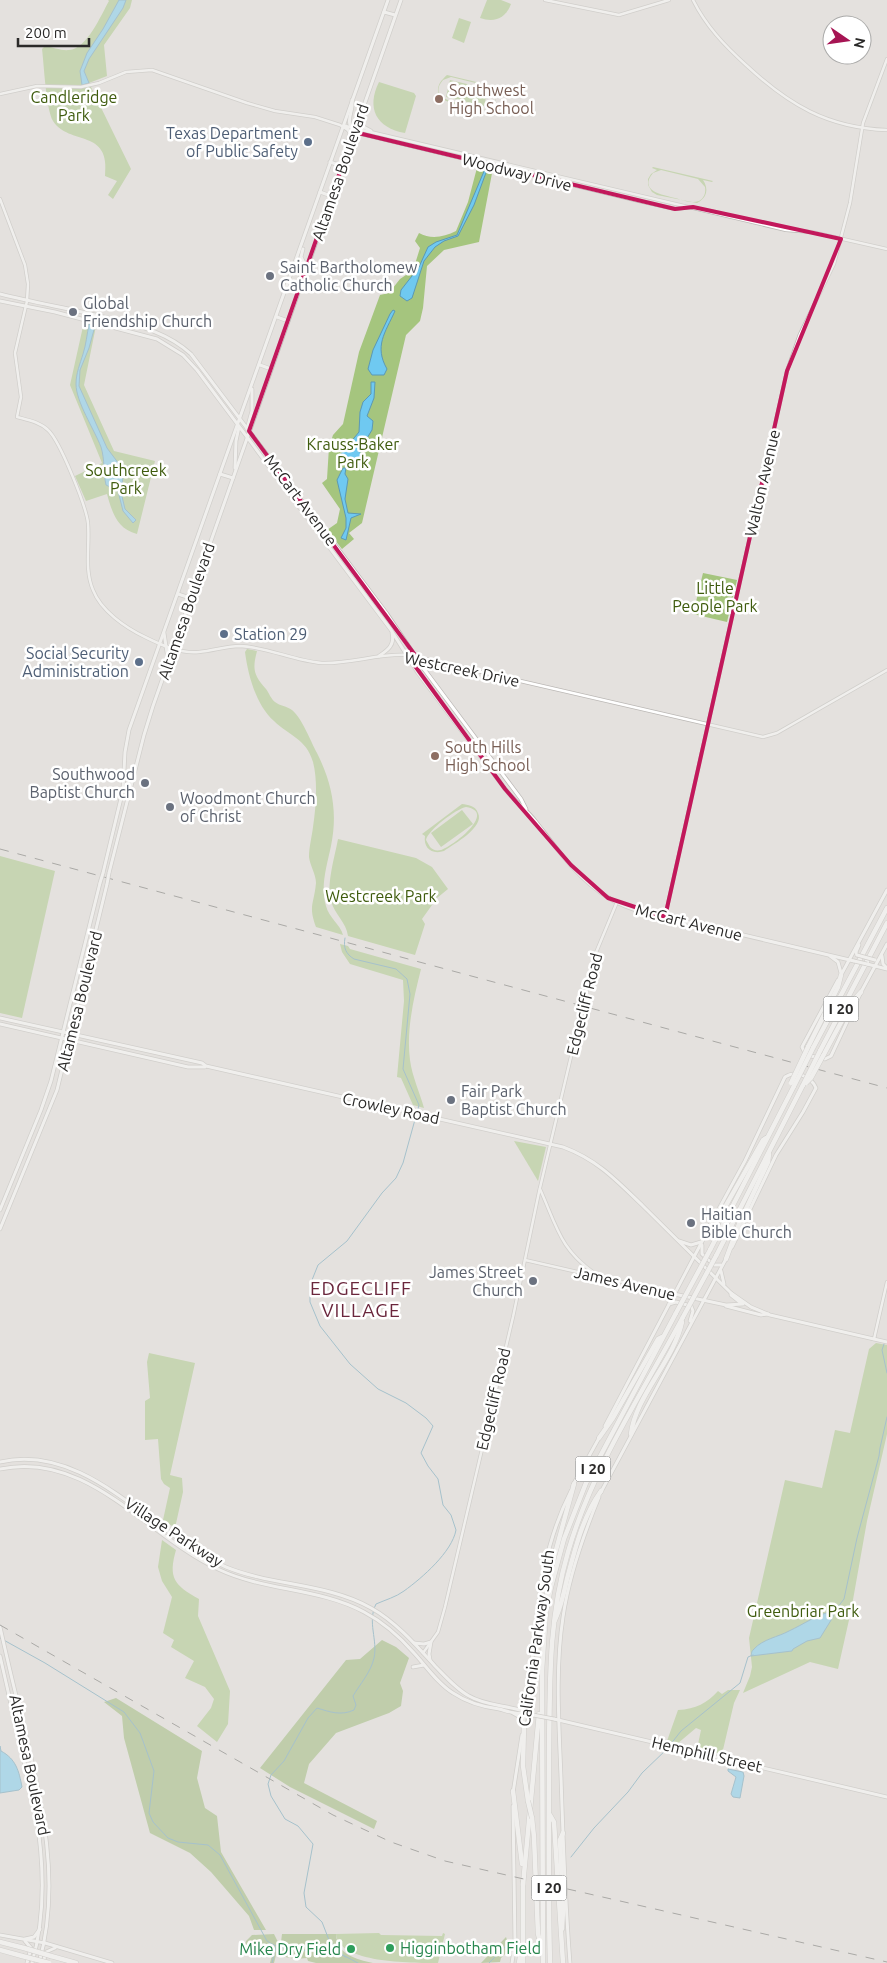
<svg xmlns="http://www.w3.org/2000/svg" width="887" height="1963" font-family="Ubuntu,sans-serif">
<rect width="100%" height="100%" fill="#e4e1de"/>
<g fill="#a5c57e" fill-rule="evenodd">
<path d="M108 0H132L130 8 104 45 107 76 89 83 131 169 113 199 108 195 117 181 105 176C111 128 69 146 53 121 46 109 44 65 42 49L45 46C52 47 62 51 69 50 87 49 101 15 109 1Z"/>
<path d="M487 0H501L511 4C506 18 495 23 480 18Z"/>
<polygon points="459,18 471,22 464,43 452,38"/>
<path d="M447 75 493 86C507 122 463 108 444 100 433 91 439 82 447 75ZM451 77 488 86 495 94C496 100 495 105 489 108 482 111 472 106 466 105 454 102 428 98 443 80Z"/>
<polygon points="450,80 488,89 484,106 446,97"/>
<path d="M379 82 414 93 416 96 405 133C376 128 366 108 379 82Z"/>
<path d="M478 164 493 168 479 242 444 250 427 266 423 308 420 321 406 335 362 523 349 533 354 539 342 549 327 530 337 523 340 509 322 483 327 479 329 447 333 435 343 424 359 352 380 295 389 293 400 279 409 273 415 264 420 248 415 241 419 233C431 240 444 237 456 231L468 202Z"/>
<path d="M653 167 713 181 712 182 703 180C709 189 707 198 697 203L657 195 652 192 648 185V179L651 174 657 170 652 168ZM661 170 698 179 705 187C706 193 704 198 699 201 692 204 682 200 675 198 663 195 638 191 653 173Z"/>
<path d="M84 322 96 326 84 385 114 451 155 461 137 534C117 529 112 512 107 494L86 501 75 476 102 463 70 385Z"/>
<polygon points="703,573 737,580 727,622 693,614"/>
<path d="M247 649 257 651C252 670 254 675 266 689 269 693 271 699 275 702 280 706 287 706 292 710 302 718 311 742 317 753 332 783 338 812 331 846 327 865 320 887 326 906 329 918 340 924 343 935L316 927C308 905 314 905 316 883 316 874 310 866 309 857 309 847 312 836 313 827 316 807 318 781 313 762 306 738 289 736 274 721 256 705 248 675 245 652Z"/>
<path d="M462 804C468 805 475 805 478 813 485 827 454 844 444 851 432 855 423 848 425 836L422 834ZM466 807C498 812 452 847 441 850 436 851 433 850 430 847L426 840C428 830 456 809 466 807Z"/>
<polygon points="462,810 473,824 441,847 431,833"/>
<path d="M338 839 416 858 432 867 448 889 437 898 422 919 425 924 415 955 348 936C346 922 335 915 331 901 326 885 335 856 338 839Z"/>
<polygon points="0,856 55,871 22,1018 0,1013"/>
<path d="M340 944 348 946 350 949 421 969C414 997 406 1030 410 1060 412 1076 420 1093 424 1108L413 1105 401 1078 397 1077 404 1001 403 980 350 964 342 952Z"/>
<polygon points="514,1141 546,1147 538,1181"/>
<polygon points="876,1343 887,1345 887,1434 867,1521 851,1611 838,1669 810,1662 743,1693 750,1676 752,1667 749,1638 785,1480 822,1488 835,1430 850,1433 869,1349"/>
<polygon points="149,1353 195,1363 170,1475 182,1478 183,1492 175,1528 163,1520 170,1488 164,1484 161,1479 158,1439 145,1440 145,1401 150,1398 147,1362"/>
<path d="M162 1540 176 1550C168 1578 174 1585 199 1599L198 1616 230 1691 228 1724 217 1742 197 1726 211 1708 214 1699 205 1687 185 1678 194 1661 171 1647 174 1640 163 1633 172 1597 162 1581 158 1567Z"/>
<path d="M728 1690H740L734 1703 722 1754 697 1749 701 1730 696 1728 677 1744 667 1741 678 1710C696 1709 707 1703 718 1691L722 1694Z"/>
<path d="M379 1933 381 1935 442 1936 443 1933 445 1934 438 1963C411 1963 338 1963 336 1934Z"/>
</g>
<g fill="#94b46d">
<polygon points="382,1640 396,1647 409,1658 400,1683 403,1691 401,1706 389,1713 336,1733 309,1764 304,1783 377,1821 374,1829 290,1787 260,1768 346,1660 360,1659"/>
<polygon points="116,1698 202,1751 197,1778 205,1808 217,1816 221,1852 266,1930 254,1930 249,1916 211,1872 190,1853 150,1833 124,1738 122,1716 104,1702"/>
<path d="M274 1934 278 1942H281L282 1934H336C337 1955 356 1959 373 1963H316L308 1961 307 1958 295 1959 276 1955 274 1963H270L273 1951 245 1945 246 1941 252 1935Z"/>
<polygon points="506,1937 510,1949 501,1958 500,1962 481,1963"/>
</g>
<g fill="#6fc9f1" stroke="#5b99b5">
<polygon points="119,0 126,0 123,8 89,59 84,71 89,83 82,85 80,71 87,53 103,29"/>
<polygon points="485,169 487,170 474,205 458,236 444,241 435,247 424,261 412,298 407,301 400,296 401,290 419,267 428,247 436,242 457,235"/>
<path d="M393 310 395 311C385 333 374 346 387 369L384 375H372L368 369 373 350 390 314Z"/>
<path d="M89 324 95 326 89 348 80 370 79 386 107 448 119 464 123 477 121 492 125 509 136 520 133 523 123 511 118 491 106 485C103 472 105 460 101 447 94 429 76 402 76 384 76 373 80 364 83 354 86 345 87 334 89 324Z"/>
<polygon points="371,382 375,382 374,398 367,416 373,421 372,430 359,451 367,463 365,467 361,468 342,461 340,455 359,432 360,412 363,402 371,394"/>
<polygon points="343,468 346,468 345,474 348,479 345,499 348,513 361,514 351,518 346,540 341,538 346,528 346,518 337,480"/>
<path d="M833 1611V1617L820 1638 807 1641 793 1649 792 1651 751 1656C752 1652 751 1652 754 1649 763 1639 778 1637 789 1631 804 1624 816 1615 833 1611Z"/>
<path d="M0 1746 1 1751C16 1759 19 1771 22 1787L19 1790 0 1793Z"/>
<polygon points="728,1769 743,1772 744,1776 740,1798 733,1797 731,1794 736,1777 728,1771"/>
</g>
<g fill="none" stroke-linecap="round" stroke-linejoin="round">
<g stroke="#5b99b5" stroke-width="1">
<path d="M345 938C343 948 346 954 354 959L396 969 407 979 410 994 403 1069 419 1105 403 1163 396 1178 382 1193 347 1241 318 1265 310 1285V1302L320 1326 350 1364 378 1389 406 1403 426 1418 433 1426 421 1453 428 1466 438 1479 443 1505 451 1515 456 1530C452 1552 422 1578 404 1591 396 1597 385 1600 376 1604 367 1622 378 1640 374 1658 371 1672 360 1684 353 1696L356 1705 354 1710C341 1716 330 1712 317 1708L308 1718 284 1761 271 1775 268 1784 271 1796 285 1819 298 1826 313 1844 304 1893 306 1907 322 1922 329 1940 345 1957"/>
<polyline points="884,1344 882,1350 887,1373"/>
<polyline points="834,1612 844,1599 857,1538 879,1456 880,1448 887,1417"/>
<path d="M0 1638 45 1663 124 1712 140 1733 154 1771 149 1813 153 1822 168 1838 178 1842 208 1845 220 1855 267 1941C286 1954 307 1949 329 1951 339 1952 350 1959 358 1963"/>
<polyline points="670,1745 681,1731 740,1683 748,1657 753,1655"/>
<polyline points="571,1857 594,1828 628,1792 642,1773 668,1748"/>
<polyline points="272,1963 276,1947"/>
<polyline points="489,1963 509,1943"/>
</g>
<defs>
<g id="minor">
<polyline points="545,0 619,15 669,0"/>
<path d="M693 0C706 26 724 45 746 65 788 104 827 128 887 130"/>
<polyline points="0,94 37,86 81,87 99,83 126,72 152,70 247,103 275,111 315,117 340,125 348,130"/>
<polyline points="345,126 786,230 812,232 887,249"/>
<polyline points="353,132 639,201 675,209 693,207"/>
<path d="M0 199 25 265 28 284 27 301 15 353 21 397 17 417C28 420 40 422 48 430 60 441 86 506 88 523 90 545 84 569 93 590 101 611 126 628 145 637 161 645 181 654 199 652 213 651 226 646 240 646 268 647 294 661 322 663 351 664 379 653 408 655L763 737 777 733 887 670"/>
<polyline points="665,917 787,371 800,334 834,264 850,203 863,123 887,59"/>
<path d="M540 1189C557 1227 560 1250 597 1275"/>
<polyline points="525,1260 674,1294"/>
<polyline points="874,1339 887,1282"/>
<polyline points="423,1653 438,1632 445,1607 513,1317 539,1192 595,955 617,902"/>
</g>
<g id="major">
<polyline points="384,12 395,15"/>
<path d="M352 100C354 112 344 121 354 132"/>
<polyline points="359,118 362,126 371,131"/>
<polyline points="346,126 350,133 348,142"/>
<polyline points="330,162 342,166"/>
<polyline points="320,192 331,196"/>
<polyline points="303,249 301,257 306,267"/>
<polyline points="296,263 302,270 298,285 299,288"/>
<path d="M0 294C36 303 72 309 108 318 139 326 167 332 191 354L387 614 424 669 521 799 526 809"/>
<path d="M0 301 55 312 157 339 183 355 197 370 391 630 418 673 505 789C514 801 527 810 536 822 557 849 577 878 607 897 632 913 672 919 701 925 752 937 803 949 854 961"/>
<polyline points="277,317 288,321"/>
<polyline points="260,365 271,369"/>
<polyline points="247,429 252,411 252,389"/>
<polyline points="235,468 236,441 239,427"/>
<polyline points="220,474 233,478"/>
<polyline points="178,594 190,598"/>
<polyline points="164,633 168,659"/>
<path d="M379 656C388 650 395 645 392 633"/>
<polyline points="424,669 427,663 432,661"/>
<polyline points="103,873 123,790 125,752 129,730 388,0"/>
<polyline points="109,873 144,735 153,706 401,0"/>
<polyline points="857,955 856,952 859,945"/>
<polyline points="830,956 838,962 841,973"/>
<polyline points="882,956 883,964 887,968"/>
<polyline points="867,964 887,969"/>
<polyline points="841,975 887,890"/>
<polyline points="838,980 802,1047 806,1055 825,1059 831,1056 861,992 887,944"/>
<path d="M0 1018 202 1063 206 1066 563 1147C598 1160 617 1181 643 1206 672 1235 702 1264 731 1293V1295L741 1303 743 1302"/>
<polyline points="0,1024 188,1067 205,1067"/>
<polyline points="0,1210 41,1110 51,1081 100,883"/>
<polyline points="0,1229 57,1090 107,884"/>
<polyline points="679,1241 691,1245 701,1242"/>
<polyline points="702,1245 702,1254 714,1265 721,1265"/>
<polyline points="721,1271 724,1284"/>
<polyline points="731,1293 751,1307 770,1315 887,1342"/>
<polyline points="674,1294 726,1305 743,1304"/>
<polyline points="669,1304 676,1302 691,1306 693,1311 690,1321"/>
<polyline points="726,1306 761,1315 768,1314"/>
<path d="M605 1426 706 1234 710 1225 745 1161 785 1077C795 1070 811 1076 816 1088L803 1112 776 1155 732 1247"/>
<path d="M0 1462C88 1442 152 1535 226 1567 272 1586 327 1583 371 1608 396 1622 416 1645 435 1666 445 1676 456 1689 469 1696 484 1705 503 1705 520 1710 524 1711 528 1713 533 1715"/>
<path d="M0 1469C88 1450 147 1537 220 1570 265 1591 320 1588 364 1612 383 1622 400 1637 414 1653 426 1666 438 1684 453 1693 468 1703 483 1707 499 1709 507 1711 517 1715 525 1713"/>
<polyline points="573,1485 599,1438"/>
<polyline points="601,1492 727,1257"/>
<path d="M0 1627C7 1658 14 1689 22 1719 41 1799 62 1882 39 1963"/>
<polyline points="414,1643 424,1644 431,1642 429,1654 430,1660"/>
<path d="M0 1656 36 1814C44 1863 46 1915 32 1963"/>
<polyline points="413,1667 424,1665"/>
<polyline points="513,1713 520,1717 524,1724"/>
<polyline points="554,1719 887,1797"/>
<path d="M523 1726C538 1644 532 1567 571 1491"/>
<polyline points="513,1793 522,1735"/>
<polyline points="0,1935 45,1943 112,1963"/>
<polyline points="25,1939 34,1937 40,1929"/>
<polyline points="25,1941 31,1948 27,1963"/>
<polyline points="43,1963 46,1952 55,1948"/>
<polyline points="512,1963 515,1943 513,1806"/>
<path d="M570 1963C565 1901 563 1839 561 1777 559 1724 555 1670 563 1617 569 1576 583 1536 599 1497"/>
</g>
<g id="highway">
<polyline points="808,1047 838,987 841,975"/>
<polyline points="813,1048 887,908"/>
<polyline points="820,1051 887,923"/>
<polyline points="823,1056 852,1002 861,992"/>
<polyline points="706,1234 716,1223 763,1140 766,1138"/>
<polyline points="710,1250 794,1086"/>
<polyline points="716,1256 803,1085"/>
<polyline points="726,1259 739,1224 768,1162 769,1154"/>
<path d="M631 1434C635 1397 674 1360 682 1322"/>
<polyline points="599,1438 613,1418 658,1339 662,1337"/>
<polyline points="546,1599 553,1561 574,1484"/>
<path d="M555 1620C561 1607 564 1593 567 1579 575 1549 583 1516 601 1491"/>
<polyline points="524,1724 523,1766 528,1801"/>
<polyline points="513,1791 522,1864"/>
<polyline points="550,1815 554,1822 563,1963"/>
<polyline points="532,1818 534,1837 538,1934 540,1941"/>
<polyline points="523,1882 523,1963"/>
<polyline points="523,1885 539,1714"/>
<polyline points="562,1929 563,1911 560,1840 563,1833"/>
<polyline points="0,1942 24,1948"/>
<polyline points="0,1950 22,1956"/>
<polyline points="51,1956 76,1963"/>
<polyline points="519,1963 521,1950"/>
<polyline points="543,1963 542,1670 546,1611 551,1587 564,1539 586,1483 676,1313"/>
<path d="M550 1963C548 1894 549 1824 549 1755 550 1685 548 1620 568 1552 592 1469 642 1393 683 1317"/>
</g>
</defs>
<use href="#minor" stroke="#bbb8b5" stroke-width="4"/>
<use href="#major" stroke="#bbb8b5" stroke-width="4.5"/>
<use href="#highway" stroke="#bbb8b5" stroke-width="5.5"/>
<use href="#minor" stroke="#fff" stroke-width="2.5"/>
<use href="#major" stroke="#fff" stroke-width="3"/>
<use href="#highway" stroke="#fff" stroke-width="4.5"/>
<g stroke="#656462" stroke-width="1" stroke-dasharray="9 9" stroke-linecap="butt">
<polyline points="0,849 887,1088"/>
<polyline points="0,1625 333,1815 391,1842 445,1861 887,1962"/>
</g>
<defs>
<g id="major-bridge">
<polyline points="100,883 103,873"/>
<polyline points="107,884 109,873"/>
<polyline points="857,955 875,960"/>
<polyline points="854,961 867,964"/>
<polyline points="533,1715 554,1719"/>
</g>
<g id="highway-bridge">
<polyline points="791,1083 808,1047"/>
<polyline points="806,1083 811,1078 823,1056"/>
<polyline points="803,1085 820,1051"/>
<polyline points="794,1086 813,1048"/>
<polyline points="676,1313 710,1250"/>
<polyline points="683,1317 716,1256"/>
<polyline points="528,1801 532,1818"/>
<polyline points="24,1948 51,1956"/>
<polyline points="22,1956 49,1963"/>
</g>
</defs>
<use href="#major-bridge" stroke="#bbb8b5" stroke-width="4.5" stroke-linecap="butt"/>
<use href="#highway-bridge" stroke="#bbb8b5" stroke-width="5.5" stroke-linecap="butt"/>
<use href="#major-bridge" stroke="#fff" stroke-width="3"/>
<use href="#highway-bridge" stroke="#fff" stroke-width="4.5"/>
</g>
<path d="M0 0H887V1963H0ZM354 132 675 209 693 207 841 239 787 371 665 917 608 898 571 865 505 789 407 655H415L249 431Z" fill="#e4e1de" fill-opacity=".55" fill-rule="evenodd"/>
<path fill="none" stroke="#c2185b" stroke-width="4" stroke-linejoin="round" d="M354 132 675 209 693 207 841 239 787 371 665 917 608 898 571 865 505 789 407 655H415L249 431Z"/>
<g fill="#8d6e63" stroke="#fff" stroke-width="2">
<circle cx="439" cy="99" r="5"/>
<circle cx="435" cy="756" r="5"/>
</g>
<g fill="#5c6f8a" stroke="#fff" stroke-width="2">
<circle cx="308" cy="142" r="5"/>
<circle cx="224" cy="634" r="5"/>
<circle cx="139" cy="662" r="5"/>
</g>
<g fill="#6b7280" stroke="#fff" stroke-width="2">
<circle cx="270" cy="276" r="5"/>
<circle cx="73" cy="312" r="5"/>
<circle cx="145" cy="783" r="5"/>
<circle cx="170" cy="807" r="5"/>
<circle cx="451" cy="1100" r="5"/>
<circle cx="691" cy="1223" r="5"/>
<circle cx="533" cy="1281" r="5"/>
</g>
<g fill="#2e9e5b" stroke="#fff" stroke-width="2">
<circle cx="390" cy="1948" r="5"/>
<circle cx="351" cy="1949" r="5"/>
</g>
<g text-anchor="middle" stroke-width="5" stroke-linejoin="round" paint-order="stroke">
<g fill="#fff" stroke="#6b6a69" stroke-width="1">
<rect x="823.5" y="996.5" width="35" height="25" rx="4"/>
<rect x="575.5" y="1456.5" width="35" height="25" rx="4"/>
<rect x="531.5" y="1875.5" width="35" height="25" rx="4"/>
</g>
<g font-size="15" font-weight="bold" fill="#2b2a29">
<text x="841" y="1014">I 20</text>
<text x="593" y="1474">I 20</text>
<text x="549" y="1893">I 20</text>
</g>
<g font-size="16" fill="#785e54" stroke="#fff" text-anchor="start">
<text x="449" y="96">Southwest<tspan x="449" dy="18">High School</tspan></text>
<text x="445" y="753">South Hills<tspan x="445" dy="18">High School</tspan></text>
</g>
<g font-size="16" fill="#3e5b0d" stroke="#fff">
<text x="74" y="103">Candleridge<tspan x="74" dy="18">Park</tspan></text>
<text x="353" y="450">Krauss-Baker<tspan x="353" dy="18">Park</tspan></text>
<text x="126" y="476">Southcreek<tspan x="126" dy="18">Park</tspan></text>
<text x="715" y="594">Little<tspan x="715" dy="18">People Park</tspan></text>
<text x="381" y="902">Westcreek Park</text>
<text x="803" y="1617">Greenbriar Park</text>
</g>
<g font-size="16" fill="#4e5e75" stroke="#fff" text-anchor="end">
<text x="298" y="139">Texas Department<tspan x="298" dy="18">of Public Safety</tspan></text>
<text x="234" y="640" text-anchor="start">Station 29</text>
<text x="129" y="659">Social Security<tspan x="129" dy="18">Administration</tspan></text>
</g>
<g font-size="16" fill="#2b2a29" stroke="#fff">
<text transform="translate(340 172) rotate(-71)" y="6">Altamesa Boulevard</text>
<text transform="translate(517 172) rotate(14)" y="6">Woodway Drive</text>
<text transform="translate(762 483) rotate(-77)" y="6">Walton Avenue</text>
<text transform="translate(301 500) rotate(53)" y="6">McCart Avenue</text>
<text transform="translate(186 611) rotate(-71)" y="6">Altamesa Boulevard</text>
<text transform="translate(462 669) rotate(12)" y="6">Westcreek Drive</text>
<text transform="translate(689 922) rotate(14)" y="6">McCart Avenue</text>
<text transform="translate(79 1001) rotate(-76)" y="6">Altamesa Boulevard</text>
<text transform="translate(584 1004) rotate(-76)" y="6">Edgecliff Road</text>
<text transform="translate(391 1108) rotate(12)" y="6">Crowley Road</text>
<text transform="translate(625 1283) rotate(13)" y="6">James Avenue</text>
<text transform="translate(493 1399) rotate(-77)" y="6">Edgecliff Road</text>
<text transform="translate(174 1532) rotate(33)" y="6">Village Parkway</text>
<text transform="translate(536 1638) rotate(-82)" y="6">California Parkway South</text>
<text transform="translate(707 1754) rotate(13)" y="6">Hemphill Street</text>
<text transform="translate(30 1765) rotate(78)" y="6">Altamesa Boulevard</text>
</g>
<g font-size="16" fill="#5b616d" stroke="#fff" text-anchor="start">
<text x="280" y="273">Saint Bartholomew<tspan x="280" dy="18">Catholic Church</tspan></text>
<text x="83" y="309">Global<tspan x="83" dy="18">Friendship Church</tspan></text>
<text x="135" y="780" text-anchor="end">Southwood<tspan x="135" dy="18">Baptist Church</tspan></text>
<text x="180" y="804">Woodmont Church<tspan x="180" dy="18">of Christ</tspan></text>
<text x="461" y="1097">Fair Park<tspan x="461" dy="18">Baptist Church</tspan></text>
<text x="701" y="1220">Haitian<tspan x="701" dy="18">Bible Church</tspan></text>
<text x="523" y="1278" text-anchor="end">James Street<tspan x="523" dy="18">Church</tspan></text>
</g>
<g font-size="16" fill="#27864d" stroke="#fff" text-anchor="start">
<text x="400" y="1954">Higginbotham Field</text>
<text x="341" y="1955" text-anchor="end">Mike Dry Field</text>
</g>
<g font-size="19" letter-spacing="1" fill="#6a263c" stroke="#fff">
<text x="361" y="1295">EDGECLIFF<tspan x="361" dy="22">VILLAGE</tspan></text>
</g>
</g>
<g transform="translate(847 40) rotate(103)"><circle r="24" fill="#ffffff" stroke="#aaaaa9"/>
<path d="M0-4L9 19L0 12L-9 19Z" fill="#a61453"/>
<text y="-8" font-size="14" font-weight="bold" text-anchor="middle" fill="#2b2a29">N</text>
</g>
<path d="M18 38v8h71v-8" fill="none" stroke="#2b2a29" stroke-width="2.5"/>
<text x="25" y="38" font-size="15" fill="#2b2a29" stroke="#ffffff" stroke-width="4" paint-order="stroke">200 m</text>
</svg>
